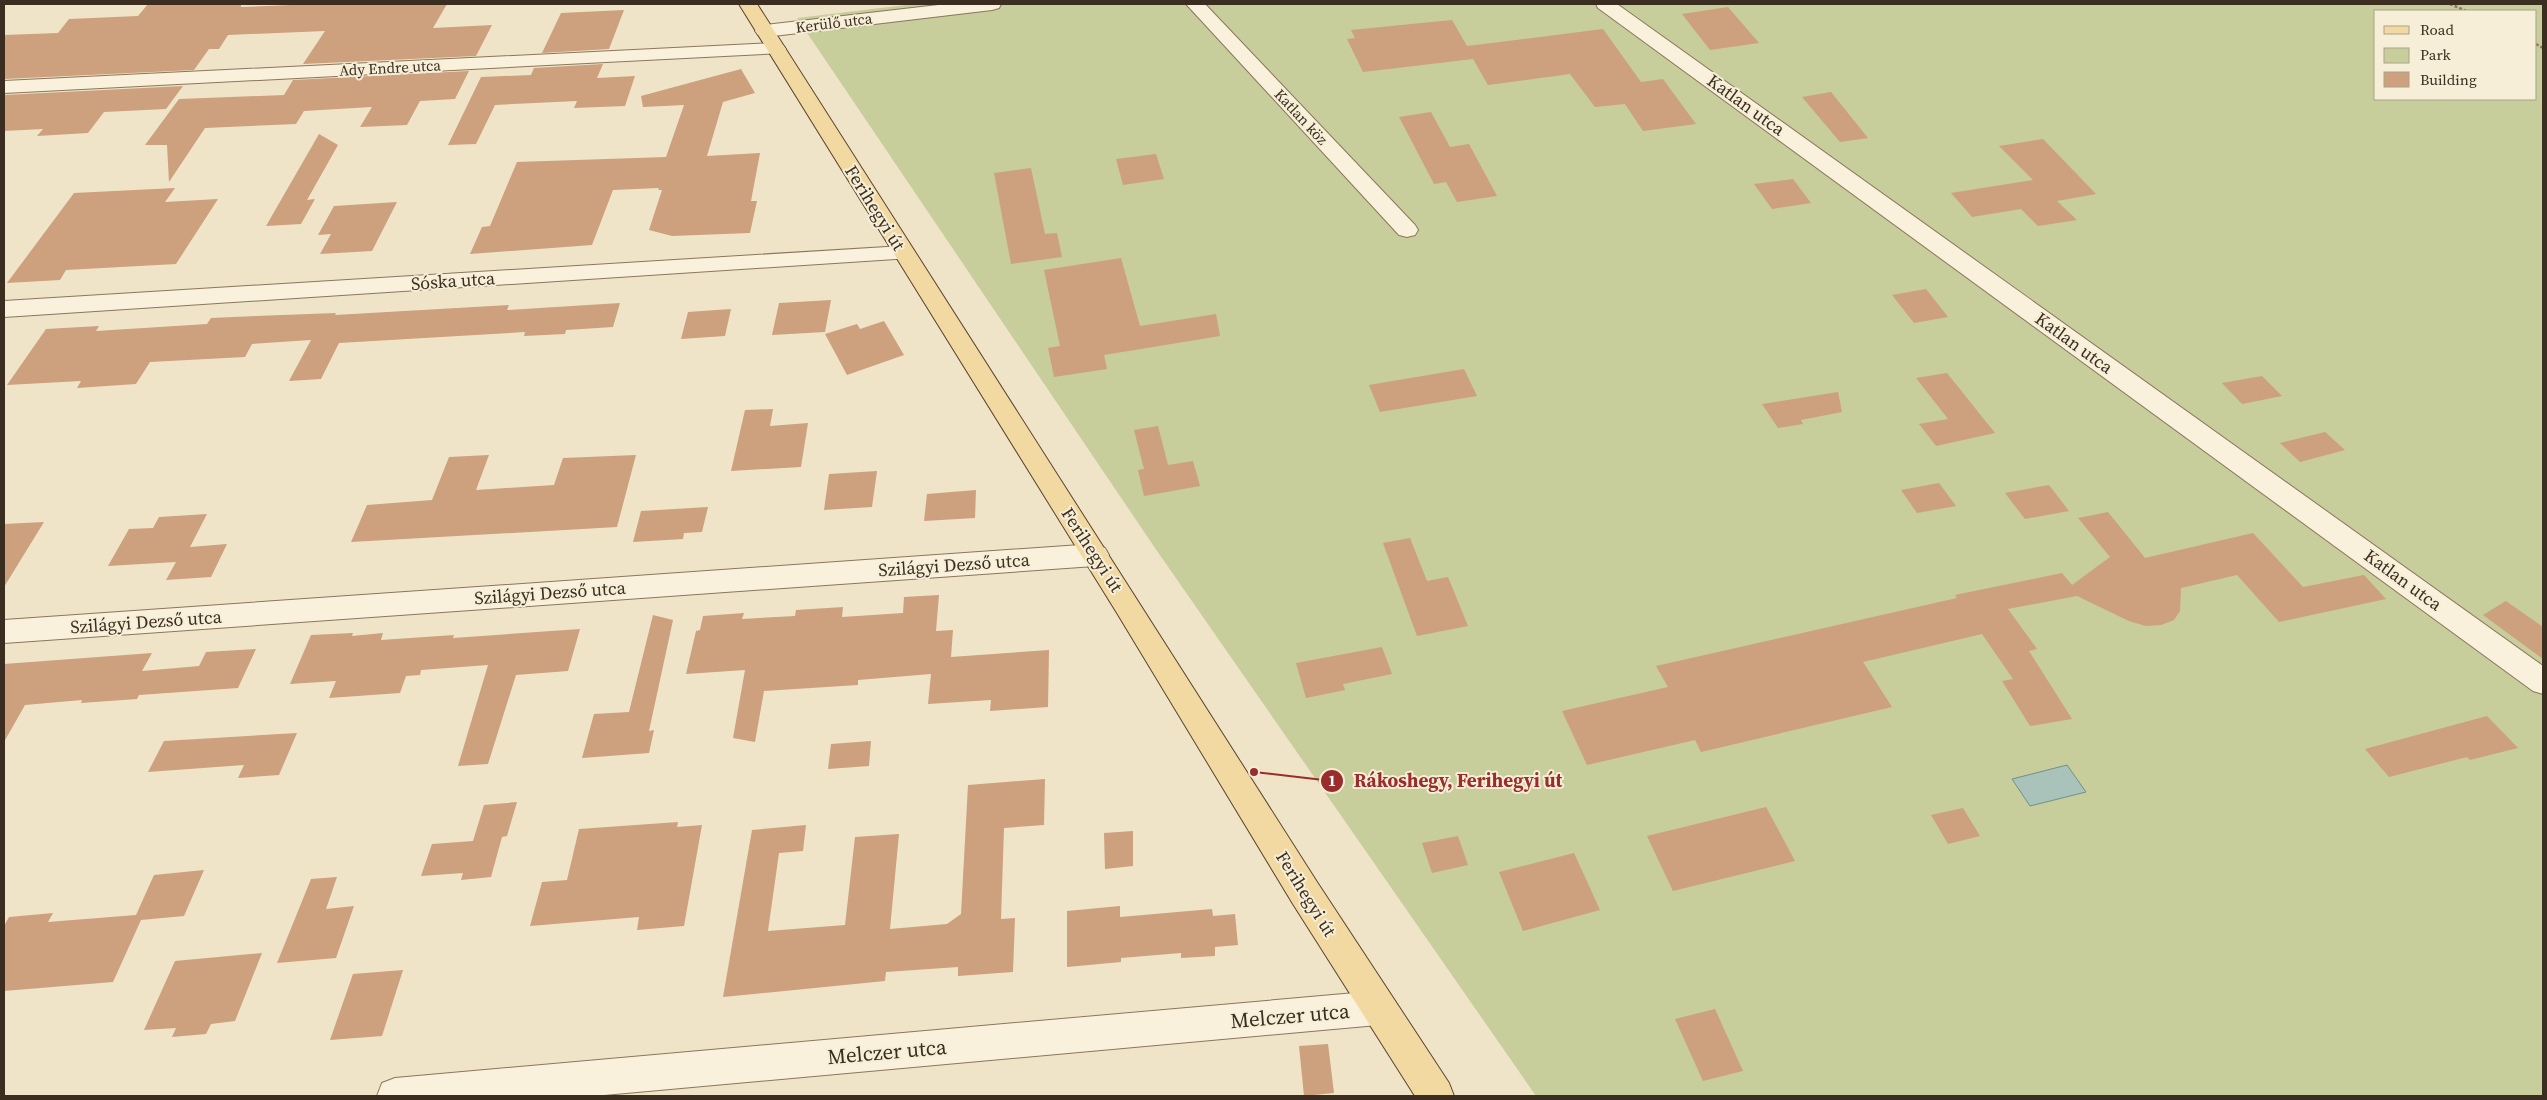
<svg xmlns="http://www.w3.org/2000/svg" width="2547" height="1100" font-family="'Source Serif 4',serif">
<rect width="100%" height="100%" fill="#efe4c8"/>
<path fill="#c7cd9b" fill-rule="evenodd" d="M914 4H2543V1096H1536L1155 548 797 18ZM2376 11H2536V99H2376Z"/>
<polygon fill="#a9c3bb" stroke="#6f9189" points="2067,765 2086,792 2030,806 2012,779"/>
<g fill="#cda07e">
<polygon points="148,4 241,4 241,7 317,4 447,4 433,28 492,25 476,56 303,64 325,31 228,35 219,49 209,49 194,70 4,79 4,35 58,33 69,19 138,16"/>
<polygon points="1728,7 1759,43 1710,50 1682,14"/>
<polygon points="624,10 609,49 542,53 561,13"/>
<polygon points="1452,20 1467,46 1603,29 1641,82 1663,79 1696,124 1643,131 1625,104 1595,107 1570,74 1488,85 1473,59 1363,72 1347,39 1355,38 1351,30"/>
<polygon points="603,64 597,78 635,76 625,106 574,108 577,101 495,105 476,144 448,145 481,77 531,75 534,68"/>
<polygon points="741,69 755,93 723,102 707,156 760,153 751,201 757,201 750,233 672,236 649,230 662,190 658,190 659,188 613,190 592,245 470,254 482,227 490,226 517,162 666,157 684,105 643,107 641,96"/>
<polygon points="469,71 455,99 420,101 407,125 360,127 372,107 304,111 296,124 205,128 169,182 167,145 145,145 179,99 284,95 293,80"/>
<polygon points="183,86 166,109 104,112 88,133 37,136 43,129 4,131 4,95"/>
<polygon points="1831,92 1868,138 1840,142 1802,97"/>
<polygon points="1431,112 1450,147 1469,144 1497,196 1457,202 1446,182 1434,184 1399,117"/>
<polygon points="319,134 338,145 307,200 315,199 301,224 266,226"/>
<polygon points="2043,139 2096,194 2057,201 2077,220 2038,226 2021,209 1972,217 1951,193 2033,180 1999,146"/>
<polygon points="1156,154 1164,179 1123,185 1116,159"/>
<polygon points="1031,168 1045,234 1057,233 1062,257 1011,264 994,173"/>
<polygon points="1793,179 1811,203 1772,209 1754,184"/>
<polygon points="175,188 165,202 218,199 176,264 66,270 60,280 7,283 74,193"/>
<polygon points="397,202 372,251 320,254 331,234 318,235 334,206"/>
<polygon points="1121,258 1140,326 1216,314 1220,336 1104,355 1107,369 1054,377 1048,348 1060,346 1044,270"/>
<polygon points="1926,289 1948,317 1914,323 1892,295"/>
<polygon points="831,300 825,332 772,335 779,303"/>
<polygon points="620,303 613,327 566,330 565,334 524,336 525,332 339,343 321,379 289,381 311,340 252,344 245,357 150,362 136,384 77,388 81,381 7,385 46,329 99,326 96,331 207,324 211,318 256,316 336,313 335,315 509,305 507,310"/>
<polygon points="731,309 725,336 681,339 688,312"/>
<polygon points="884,321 904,355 847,375 825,334 857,324 860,329"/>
<polygon points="1464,369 1477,396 1380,412 1369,385"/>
<polygon points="1947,373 1995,433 1936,446 1919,424 1948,419 1916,378"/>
<polygon points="2262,376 2282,396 2242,404 2222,383"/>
<polygon points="1838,392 1842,412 1801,420 1803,424 1778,428 1762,404"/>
<polygon points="773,409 770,426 808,423 801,467 731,471 745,410"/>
<polygon points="1158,426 1168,465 1193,461 1200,486 1144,496 1138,470 1144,469 1134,430"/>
<polygon points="2325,432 2345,450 2300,462 2280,443"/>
<polygon points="489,455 476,490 554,485 563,458 636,455 617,527 351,542 367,505 432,500 449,457"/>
<polygon points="877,471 872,507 824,510 829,474"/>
<polygon points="1939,483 1956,506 1917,513 1901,490"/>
<polygon points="2049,485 2069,511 2025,519 2005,493"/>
<polygon points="976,490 975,518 924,521 927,494"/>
<polygon points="708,507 702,532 684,533 683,539 633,542 641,511"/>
<polygon points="2108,512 2145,558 2253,533 2303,587 2364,575 2386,599 2279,622 2237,575 2181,588 2180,611 2174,620 2161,625 2146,626 2129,621 2077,596 2008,609 2037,649 2029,651 2072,719 2030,726 2002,681 2013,679 1982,634 1863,662 1892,707 1701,752 1695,740 1587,765 1562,711 1668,687 1656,666 1957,598 1955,595 2062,573 2072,585 2110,557 2078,518"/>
<polygon points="207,514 190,547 227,544 211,577 166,580 176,562 108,566 129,529 153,528 159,517"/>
<polygon points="44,522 4,587 4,524"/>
<polygon points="1410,538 1427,581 1448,577 1468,626 1417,636 1383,543"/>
<polygon points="939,595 936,631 953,630 951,657 1049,650 1048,707 990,711 991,700 928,704 931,674 858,680 858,685 764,691 755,742 733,738 745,670 686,674 696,631 700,630 703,616 744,613 742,619 795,616 796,610 843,607 842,617 903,613 904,597"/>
<polygon points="2506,601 2543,627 2543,659 2483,615"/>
<polygon points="653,615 673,620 649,731 654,730 649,753 582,758 594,714 629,712"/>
<polygon points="580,629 568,671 516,675 488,764 458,766 488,665 421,670 420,675 406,676 400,693 329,698 336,681 290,684 311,635 353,633 352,636 383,633 381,640 454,635 453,638"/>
<polygon points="1382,647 1392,674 1343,684 1345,690 1306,698 1296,663"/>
<polygon points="256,649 238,688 139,695 137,699 81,703 82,700 25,705 4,742 4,664 152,653 142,671 199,666 206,652"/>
<polygon points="2487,716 2518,748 2470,760 2467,757 2389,777 2365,749"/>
<polygon points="297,733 279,775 238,778 244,765 148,772 164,741"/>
<polygon points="871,741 869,766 828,769 831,744"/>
<polygon points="1045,779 1044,825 1004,828 1001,919 1015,918 1013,972 958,976 958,967 886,972 885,981 723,997 752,830 806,825 803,851 779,853 768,931 845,925 855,837 899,834 890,929 947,924 961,914 968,785"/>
<polygon points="517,802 507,836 502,837 491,877 461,880 463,873 421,876 432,844 473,841 484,805"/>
<polygon points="1766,807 1795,861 1673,891 1647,836"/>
<polygon points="1963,808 1980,836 1948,844 1931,815"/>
<polygon points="678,822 677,827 702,825 684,926 637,930 639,917 530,926 542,882 567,880 579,829"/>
<polygon points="1133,831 1133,866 1105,869 1104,833"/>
<polygon points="1458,836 1468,865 1432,873 1422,843"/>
<polygon points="1574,853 1600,910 1523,931 1499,872"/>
<polygon points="204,870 184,916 141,920 113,982 4,991 4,926 9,917 53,913 48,922 136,915 154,875"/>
<polygon points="337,877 326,909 354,906 336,958 277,963 311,879"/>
<polygon points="1120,906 1120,917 1212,909 1213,916 1235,914 1238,945 1215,947 1215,956 1181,958 1181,953 1121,958 1121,962 1067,967 1067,911"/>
<polygon points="262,953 235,1021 211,1024 206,1034 172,1037 176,1028 144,1030 175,961"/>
<polygon points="403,970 382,1036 330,1040 353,974"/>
<polygon points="1715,1009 1743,1071 1703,1081 1675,1019"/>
<polygon points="1328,1044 1334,1093 1304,1096 1299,1046"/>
</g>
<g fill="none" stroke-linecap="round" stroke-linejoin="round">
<defs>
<g id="minor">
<polygon points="947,4 1001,4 999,8 992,10 765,37 758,35 755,31 758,27 765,25"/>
<polygon points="1186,4 1205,4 1415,225 1418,230 1415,235 1407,237 1399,235"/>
<polygon points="1596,4 1617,4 2543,666 2543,694 2533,691 1598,8"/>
<polygon points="776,43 783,45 786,49 783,53 4,93 4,81"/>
<polygon points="903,246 911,248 914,253 911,258 4,317 4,301"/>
<polygon points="1095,544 1105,548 1109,555 1105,562 1095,566 4,643 4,620"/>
<polygon points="1378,991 1390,996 1395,1008 1390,1020 1378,1025 593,1096 377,1096 382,1083 395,1078"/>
</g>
<polygon id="major" points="739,4 757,4 1317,882 1449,1083 1454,1096 1415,1096 1293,904 1117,613"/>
</defs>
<use href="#minor" stroke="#8b765c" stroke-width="2"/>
<use href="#major" stroke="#594430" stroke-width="2"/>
<g stroke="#8b765c" stroke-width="2.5" stroke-dasharray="3 2" stroke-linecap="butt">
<polyline points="2450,4 2466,11"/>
<polyline points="2536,44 2543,48"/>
</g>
<use href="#minor" fill="#f9f1db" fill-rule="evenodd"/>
<use href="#major" fill="#f1d9a1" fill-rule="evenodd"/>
</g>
<g text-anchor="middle" stroke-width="4" stroke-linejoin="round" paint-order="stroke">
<g font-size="15" fill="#3b2e20" stroke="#f6eed7">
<text transform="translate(834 23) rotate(-7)" y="5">Kerülő utca</text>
<text transform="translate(390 68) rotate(-3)" y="5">Ady Endre utca</text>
<text transform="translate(1301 117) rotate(47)" y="5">Katlan köz</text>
</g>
<g font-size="18" fill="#3b2e20" stroke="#f6eed7">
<text transform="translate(1746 105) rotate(36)" y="6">Katlan utca</text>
<text transform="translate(875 208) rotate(58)" y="6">Ferihegyi út</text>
<text transform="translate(453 281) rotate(-4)" y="6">Sóska utca</text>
<text transform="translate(2074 343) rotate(36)" y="6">Katlan utca</text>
<text transform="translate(1092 550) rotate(57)" y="6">Ferihegyi út</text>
<text transform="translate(954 565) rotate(-4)" y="6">Szilágyi Dezső utca</text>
<text transform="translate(2403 580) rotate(36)" y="6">Katlan utca</text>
<text transform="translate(550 593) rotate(-4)" y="6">Szilágyi Dezső utca</text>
<text transform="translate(146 622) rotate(-4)" y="6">Szilágyi Dezső utca</text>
<text transform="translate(1306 894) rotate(58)" y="6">Ferihegyi út</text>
</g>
<g font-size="21" fill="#3b2e20" stroke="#f6eed7">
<text transform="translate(1290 1016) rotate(-5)" y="7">Melczer utca</text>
<text transform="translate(887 1052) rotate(-5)" y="7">Melczer utca</text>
</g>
</g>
<path fill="none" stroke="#9a2d2c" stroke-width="2" d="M1254 772L1332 781"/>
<g fill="#9a2d2c" stroke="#f6eed7" stroke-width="2">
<circle cx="1254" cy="772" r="5"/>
<circle cx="1332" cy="781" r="12"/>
</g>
<g font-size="15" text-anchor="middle" font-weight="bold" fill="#fff">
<text x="1332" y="786">1</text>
</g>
<g font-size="19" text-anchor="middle" font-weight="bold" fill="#9a2d2c" stroke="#f6eed7" stroke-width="4" stroke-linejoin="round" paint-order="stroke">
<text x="1458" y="787">Rákoshegy, Ferihegyi út</text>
</g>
<rect width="2547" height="1100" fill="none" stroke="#3b2e20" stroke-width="10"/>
<rect x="2374" y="10" width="162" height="90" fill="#f6eed7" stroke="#aba18e"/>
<rect x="2384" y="26" width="25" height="8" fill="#f1d9a1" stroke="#aba18e"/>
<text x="2420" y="35" font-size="15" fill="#3b2e20">Road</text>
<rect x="2384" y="48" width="25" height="15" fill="#c7cd9b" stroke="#aba18e"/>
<text x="2420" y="60" font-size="15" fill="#3b2e20">Park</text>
<rect x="2384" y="72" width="25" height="15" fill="#cda07e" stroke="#aba18e"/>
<text x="2420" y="85" font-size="15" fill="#3b2e20">Building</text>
</svg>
